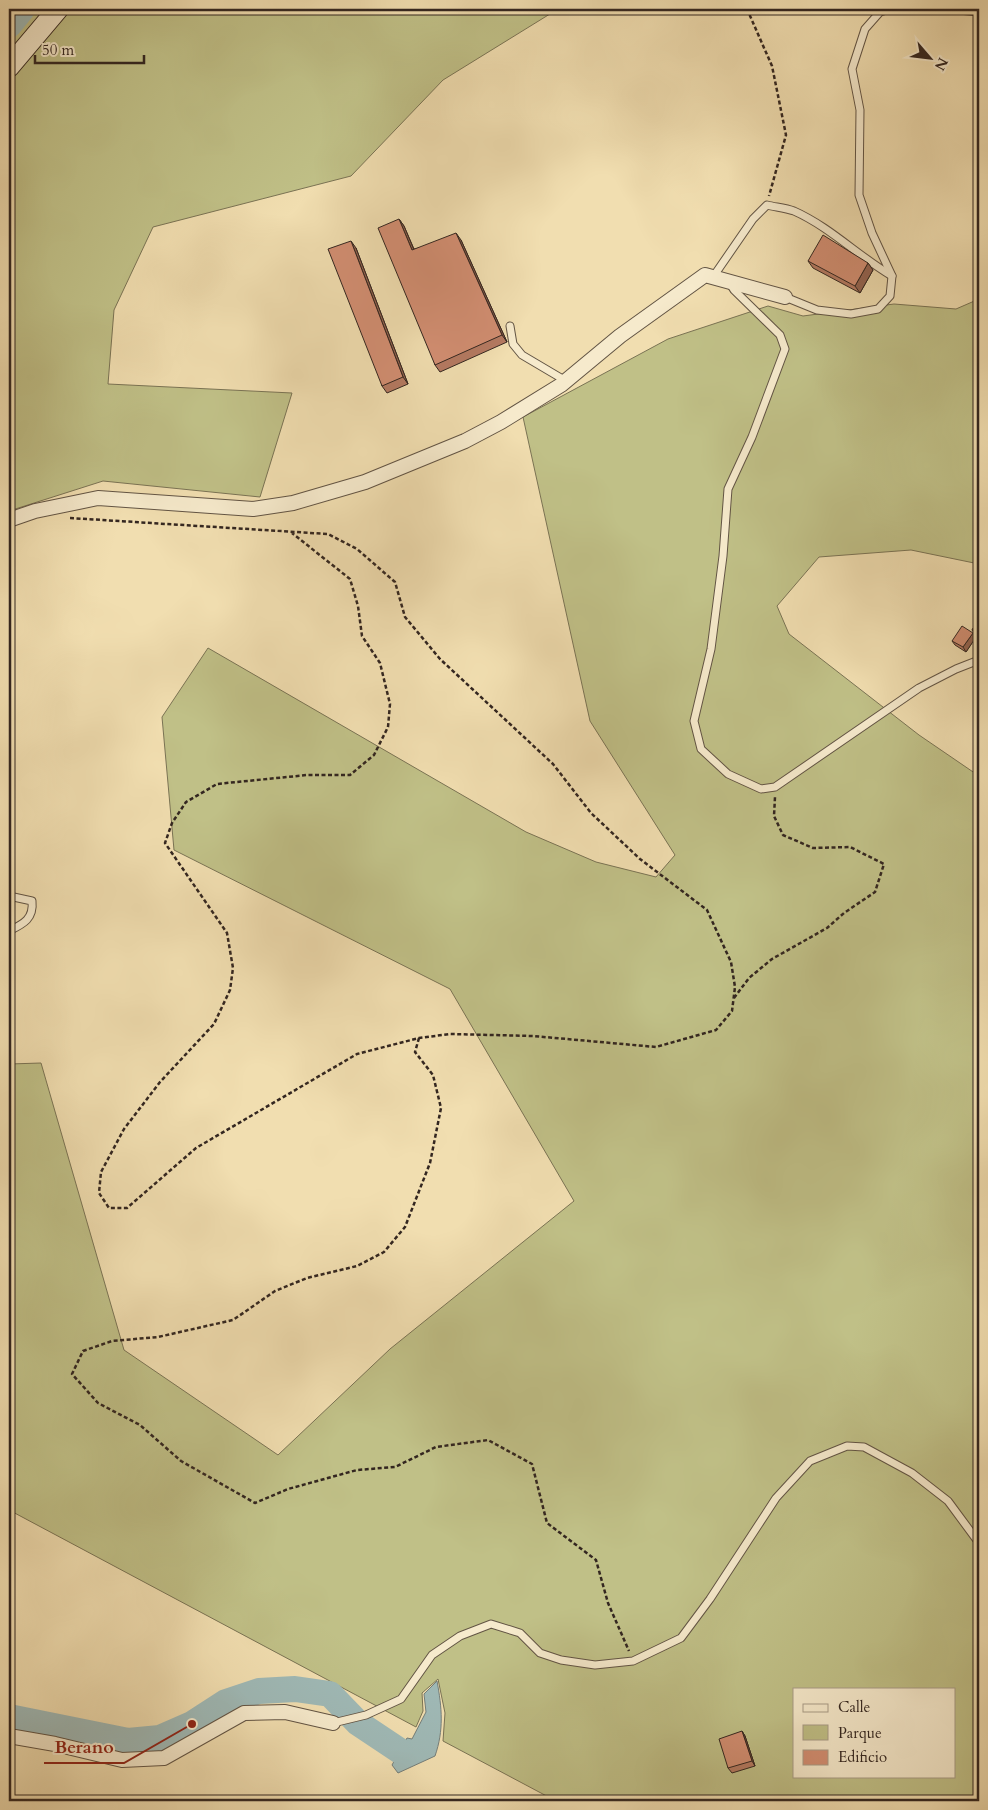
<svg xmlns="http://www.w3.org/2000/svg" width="988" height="1810" font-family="Cardo,serif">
<rect width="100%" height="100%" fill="#f1deb0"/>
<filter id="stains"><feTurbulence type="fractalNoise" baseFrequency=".004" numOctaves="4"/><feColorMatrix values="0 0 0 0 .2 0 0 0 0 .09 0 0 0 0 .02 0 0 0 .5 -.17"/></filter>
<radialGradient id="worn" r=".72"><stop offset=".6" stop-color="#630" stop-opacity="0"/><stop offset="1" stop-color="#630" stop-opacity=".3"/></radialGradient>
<g fill="#c0c087" stroke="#7a7354" fill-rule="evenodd">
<polygon points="9,9 558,9 443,80 351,176 153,227 114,310 108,384 292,393 260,497 103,481 9,511"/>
<path d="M979 299V564L911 550 819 557 777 606 789 634 919 735 979 776V1801H556L443 1741 445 1713 438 1679 422 1693 423 1711 416 1727 9 1510V1064L41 1063 124 1350 278 1455 390 1349 574 1201 450 989 174 850 162 717 208 648 526 832 596 862 656 877 675 855 590 721 523 417 668 339 768 306 803 316 894 304 956 309ZM794 1689H954V1776H794Z"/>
<polygon points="9,679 12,707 12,815 9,823"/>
</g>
<path fill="#9fb9b6" stroke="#747e7a" d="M437 1681C442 1708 444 1730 435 1756L398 1773 392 1765 407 1738 412 1739 426 1712 424 1694Z"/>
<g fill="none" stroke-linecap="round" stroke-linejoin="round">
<g stroke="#9fb9b6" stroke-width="26">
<polyline points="9,25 22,9"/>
<polyline points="9,1717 128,1741 160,1738 192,1724 226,1702 259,1691 295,1689 330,1694 358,1723 400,1751"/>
</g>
<defs>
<g id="lane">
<polyline points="949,9 979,12"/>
<path d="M713 277 753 219 767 205C775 207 785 208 794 211 830 227 858 256 892 276"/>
<polyline points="729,282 734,290 780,335 785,349 752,437 728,489 723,556 711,649 694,721 701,749 728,774 761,789 775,787 919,688 956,669 979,660"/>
<polyline points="785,297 817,310 851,314 878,309 890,296 892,276 872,233 859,195 860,110 852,69 865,29 880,12 890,9"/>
<polyline points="510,326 513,344 522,355 566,381"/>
<path d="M9 896 32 901C34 919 23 924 9 931"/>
<polyline points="333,1723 366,1715 401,1699 432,1655 460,1636 491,1624 520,1633 540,1653 561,1660 595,1665 633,1661 681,1638 710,1599 776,1498 810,1461 847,1446 864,1447 912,1473 948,1501 979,1543"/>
</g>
<g id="street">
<polyline points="9,520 35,511 98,498 253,509 293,503 365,482 465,441 501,422 561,385 620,336 705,275 785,297"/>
<polyline points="9,1736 55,1744 122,1760 164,1758 244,1713 285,1712 333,1723"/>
</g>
<polyline id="secondary" points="9,67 58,9"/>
</defs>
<use href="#lane" stroke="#625444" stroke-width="9"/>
<use href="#street" stroke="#625444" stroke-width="16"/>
<use href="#secondary" stroke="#332620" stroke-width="22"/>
<g stroke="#332620" stroke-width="2.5" stroke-dasharray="4 2.5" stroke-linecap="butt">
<polyline points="747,9 772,66 786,135 769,196"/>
<polyline points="70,518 328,534 357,549 395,582 405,617 440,659 553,764 591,813 640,859 707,910 731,962 735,987 732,1011 716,1030 656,1047 533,1036 450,1034 419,1038 357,1054 196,1148 127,1208 109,1208 99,1193 101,1172 124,1129 160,1082 214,1024 230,990 233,968 227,933 165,843 172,823 186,802 217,784 307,775 350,775 374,755 388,727 390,704 380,663 362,636 358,606 350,579 292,533"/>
<polyline points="734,998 749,978 772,959 827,928 844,913 875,892 884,864 850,847 813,848 783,835 774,816 775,797"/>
<polyline points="419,1038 415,1052 433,1075 441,1108 430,1163 405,1227 384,1252 357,1266 307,1278 275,1291 233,1320 158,1337 112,1341 83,1351 72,1374 98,1403 140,1425 181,1461 255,1503 288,1489 357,1470 395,1467 436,1447 488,1440 532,1464 547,1523 596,1560 608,1603 629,1651"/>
</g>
<use href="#lane" stroke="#f6eacc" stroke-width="7"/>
<use href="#street" stroke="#f6eacc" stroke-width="14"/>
<use href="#secondary" stroke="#f6eacc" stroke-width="20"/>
</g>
<g fill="#b57a62" stroke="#332620">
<polygon points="399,219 404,226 414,249 461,240 507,342 440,372 435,365"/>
<polygon points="356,248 408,384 387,393 382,386"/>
<polygon points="808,261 868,263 873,270 860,293 813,268"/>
<polygon points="979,619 979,637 975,634 972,630"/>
<polygon points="976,637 966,652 955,645 952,641"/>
<polygon points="742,1731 745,1736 755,1766 732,1773 728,1768"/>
</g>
<g fill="#936350" stroke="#332620">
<polygon points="399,219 404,226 417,257 412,250"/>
<polygon points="456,233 461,240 507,342 502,335"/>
<polygon points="351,241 356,248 408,384 403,377"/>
<polygon points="868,263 873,270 860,293 855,286"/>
<polygon points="973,633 976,637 966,652 963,647"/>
<polygon points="742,1731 745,1736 755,1766 752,1761"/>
</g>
<g fill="#d28e72" stroke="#332620">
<polygon points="399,219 412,250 456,233 502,335 435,365 378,228"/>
<polygon points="823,235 868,263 855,286 808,261"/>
<polygon points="351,241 403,377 382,386 328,249"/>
<polygon points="979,619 979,634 972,630"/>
<polygon points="962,626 973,633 963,647 952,641"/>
<polygon points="742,1731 752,1761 728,1768 719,1739"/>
</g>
<path fill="none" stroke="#8f2418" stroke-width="2" d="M192 1724L124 1763H44"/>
<circle fill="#8f2418" stroke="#f6eacc" stroke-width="2" cx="192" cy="1724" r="5"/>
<g font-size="18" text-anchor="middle" font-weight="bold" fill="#8f2418" stroke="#f6eacc" stroke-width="4" stroke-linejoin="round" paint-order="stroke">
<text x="84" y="1753">Berano</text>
</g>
<rect width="988" height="1810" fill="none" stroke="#f1deb0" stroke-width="30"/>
<rect x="10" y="10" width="968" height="1790" fill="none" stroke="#332620" stroke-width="2.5"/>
<rect x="15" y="15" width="958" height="1780" fill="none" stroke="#332620"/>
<rect x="793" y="1688" width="162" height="90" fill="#f6eacc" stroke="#a89c87"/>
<rect x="803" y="1704" width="25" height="8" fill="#f6eacc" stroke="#a89c87"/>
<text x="838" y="1712" font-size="15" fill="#332620">Calle</text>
<rect x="803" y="1725" width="25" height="15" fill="#c0c087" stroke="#a89c87"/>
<text x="838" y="1738" font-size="15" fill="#332620">Parque</text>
<rect x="803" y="1750" width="25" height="15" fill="#d28e72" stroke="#a89c87"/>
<text x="838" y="1762" font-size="15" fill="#332620">Edificio</text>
<g transform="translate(930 58) rotate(118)" stroke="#f6eacc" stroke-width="4" paint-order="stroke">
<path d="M0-4L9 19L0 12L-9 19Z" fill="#332620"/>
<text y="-8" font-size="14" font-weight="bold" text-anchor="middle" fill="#332620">N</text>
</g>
<path d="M35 55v8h109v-8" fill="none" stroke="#332620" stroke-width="2.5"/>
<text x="42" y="55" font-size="15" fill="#332620" stroke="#f6eacc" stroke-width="4" paint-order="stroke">50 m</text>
<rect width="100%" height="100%" filter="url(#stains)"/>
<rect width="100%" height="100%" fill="url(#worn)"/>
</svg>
